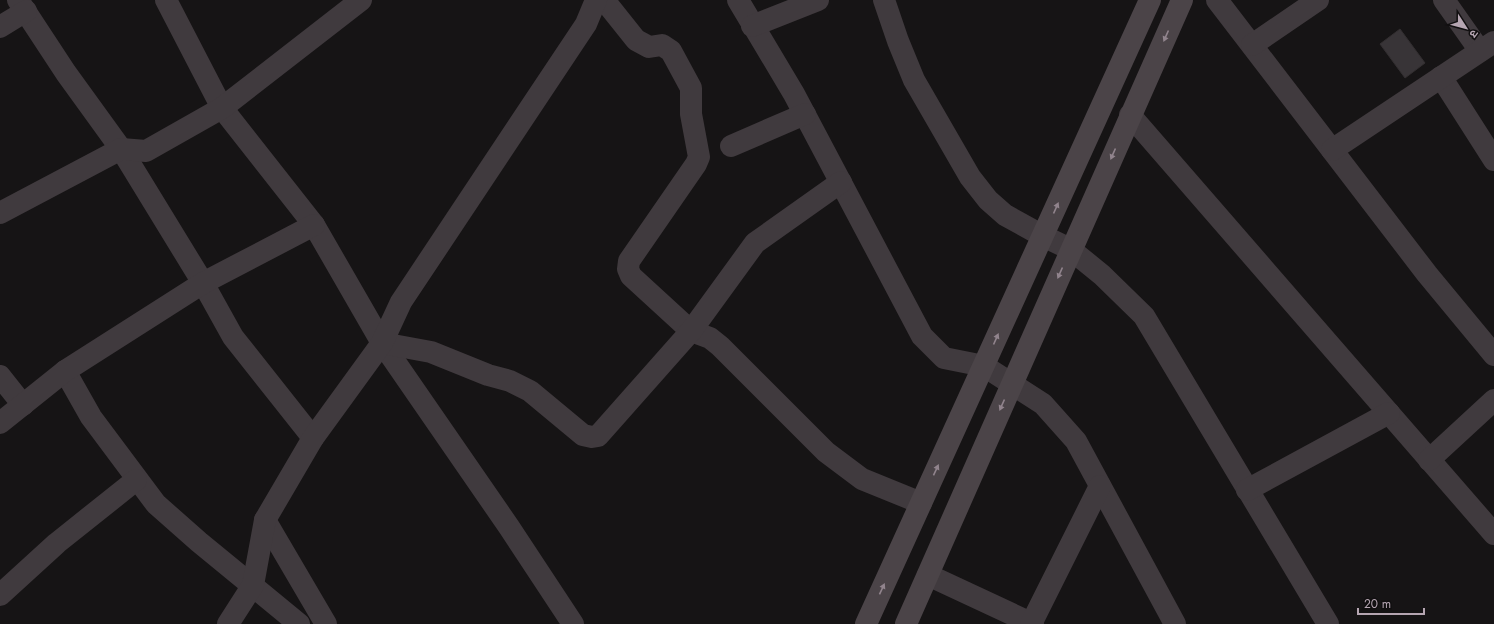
<svg xmlns="http://www.w3.org/2000/svg" width="1494" height="624" font-family="Jost,'Noto Sans Devanagari',sans-serif">
<rect width="100%" height="100%" fill="#161415"/>
<polygon fill="#383437" stroke="#322e30" points="1400,29 1425,63 1405,78 1380,44"/>
<g fill="none" stroke-linecap="round" stroke-linejoin="round">
<g stroke="#403a3e" stroke-width="22">
<polyline points="18,0 66,73 121,149 203,283 233,337 313,438"/>
<polyline points="166,0 222,108 314,225 382,343 509,527 573,624"/>
<polyline points="604,0 636,40 649,47 662,45 671,51 691,88 691,114 699,157 696,164 629,261 628,269 631,276 691,331 710,338 720,346 826,452 862,479 921,503"/>
<polyline points="738,0 794,94 922,336 944,358 984,366 1043,404 1076,441 1175,624"/>
<polyline points="884,0 898,41 914,80 970,177 988,200 1005,215 1043,236 1070,249 1102,275 1144,316 1328,624"/>
<polyline points="1217,0 1427,274 1494,355"/>
<polyline points="1444,0 1480,51"/>
<polyline points="752,26 818,0"/>
<polyline points="0,27 26,11"/>
<polyline points="1252,45 1318,0"/>
<polyline points="1441,77 1494,160"/>
<polyline points="1130,115 1494,534"/>
<polyline points="731,146 805,114"/>
<polyline points="1332,150 1494,42"/>
<polyline points="0,213 121,149 146,151 222,108 361,0"/>
<polyline points="382,343 431,352 488,375 510,381 530,391 583,435 592,437 598,436 691,331 755,243 841,182"/>
<polyline points="65,371 91,417 156,504 199,542 299,624"/>
<polyline points="0,376 23,405"/>
<polyline points="0,423 65,371 203,283 314,225"/>
<polyline points="1429,460 1494,400"/>
<polyline points="1247,490 1389,413"/>
<polyline points="265,520 326,624"/>
<polyline points="928,575 1033,624"/>
<polyline points="0,595 57,543 136,480"/>
<polyline points="228,624 253,585 265,520 313,438 382,343 401,302 586,24 596,0"/>
<polyline points="1031,624 1100,486"/>
</g>
<g stroke="#4b4448" stroke-width="22">
<polyline points="866,624 1150,0"/>
<polyline points="906,624 1182,0"/>
</g>
</g>
<defs><path id="oneway-solid" d="M-6-.8H1V-3.2L6.5 0L1 3.2V.8H-6Z"/></defs>
<g fill="#91848d">
<use href="#oneway-solid" transform="translate(1166 36) rotate(114)"/>
<use href="#oneway-solid" transform="translate(1113 154) rotate(114)"/>
<use href="#oneway-solid" transform="translate(1056 208) rotate(-66)"/>
<use href="#oneway-solid" transform="translate(1060 273) rotate(114)"/>
<use href="#oneway-solid" transform="translate(996 339) rotate(-66)"/>
<use href="#oneway-solid" transform="translate(1002 405) rotate(114)"/>
<use href="#oneway-solid" transform="translate(936 470) rotate(-65)"/>
<use href="#oneway-solid" transform="translate(882 589) rotate(-65)"/>
</g>
<g transform="translate(1466 28) rotate(126)" stroke="#110f10" stroke-width="3" paint-order="stroke">
<path d="M0-3L7 15L0 10L-7 15Z" fill="#b6a6b2"/>
<text y="-6" font-size="11" font-weight="bold" text-anchor="middle" fill="#b6a6b2">उ</text>
</g>
<path d="M1358 608v6h66v-6" fill="none" stroke="#b6a6b2" stroke-width="2"/>
<text x="1364" y="608" font-size="12" fill="#b6a6b2" stroke="#110f10" stroke-width="3" paint-order="stroke">20 m</text>
</svg>
